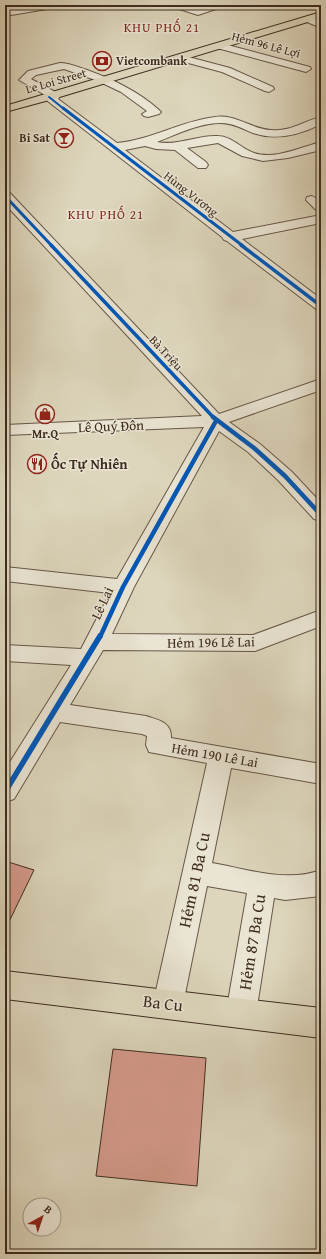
<svg xmlns="http://www.w3.org/2000/svg" width="326" height="1259" font-family="'Gentium Book Plus',serif">
<rect width="100%" height="100%" fill="#ddd6bc"/>
<filter id="stains"><feTurbulence type="fractalNoise" baseFrequency=".005" numOctaves="4"/><feColorMatrix values="0 0 0 0 .2 0 0 0 0 .09 0 0 0 0 .02 0 0 0 .5 -.17"/></filter>
<radialGradient id="worn" r=".72"><stop offset=".6" stop-color="#630" stop-opacity="0"/><stop offset="1" stop-color="#630" stop-opacity=".3"/></radialGradient>
<g fill="#d69b8d" stroke="#3e2c20">
<polygon points="5,861 34,870 5,930"/>
<polygon points="113,1049 206,1058 197,1186 96,1176"/>
</g>
<g fill="none" stroke-linecap="round" stroke-linejoin="round">
<defs>
<g id="minor">
<polygon points="37,5 57,5 53,8 5,16 5,10"/>
<polygon points="172,5 185,5 198,9 210,5 223,5 222,7 198,15 173,7"/>
<polygon points="308,16 321,22 321,28 305,21 303,19"/>
<polygon points="220,43 310,67 311,69 306,72 217,48 215,46"/>
<polygon points="181,55 230,68 273,87 274,89 269,92 265,91 222,72 177,60 176,58 177,56"/>
<path d="M60 63C69 63 78 67 87 70 114 80 138 91 159 110L161 112 159 114 148 117 144 116 142 114 147 111 121 92 98 81 64 69 36 75 31 79 59 94 60 96 58 99 117 143C151 140 181 121 215 117 236 114 251 129 271 130 290 132 304 121 321 117V124C299 135 276 141 253 133 243 129 233 123 221 123 199 123 177 134 157 142 178 146 197 135 218 136 231 136 242 149 254 153 275 160 301 147 321 142V150L288 158 263 161 242 156 218 143 187 148 206 162 208 165 206 168H198L175 150 156 149 145 146 125 150 233 232 321 215V223L242 239 321 299V311L316 309 227 241 224 240 222 237 45 99 44 97 45 95 19 80 28 71Z"/>
<path d="M5 192 10 193 219 414 321 379V390L229 422 260 444 292 472 321 503V521L314 519 278 480 248 452 219 431 134 587 112 634 253 635 321 610V626L255 651 103 650 70 705 146 716C158 720 172 722 171 738L321 764V784L231 768 212 863C247 869 286 883 321 870V896L285 900 274 898 256 1013 252 1023 241 1028 230 1023 226 1013 247 893 207 886 183 1004 179 1014 168 1018 157 1014 153 1004 207 763 149 752 146 745 147 736 142 734 60 722 14 799 5 802V770L71 665 5 661V645L81 649 110 593 5 581V567L117 579 204 427 5 435V425L202 416 5 204Z"/>
<polygon points="312,196 321,201 321,211 316,210 306,200 307,197"/>
</g>
<g id="major">
<polygon points="321,12 321,18 53,99 5,112 5,106"/>
<polygon points="5,971 321,1008 321,1038 5,999"/>
</g>
</defs>
<use href="#minor" stroke="#665647" stroke-width="2"/>
<use href="#major" stroke="#3e2c20" stroke-width="2"/>
<use href="#minor" fill="#e9e4d3" fill-rule="evenodd"/>
<use href="#major" fill="#ddd6bc" fill-rule="evenodd"/>
<defs>
<polyline id="cycleway-far4" points="49,97 64,109"/>
<g id="cycleway-far3">
<polyline points="63,108 243,246"/>
<polyline points="5,196 52,246"/>
</g>
<g id="cycleway-far2">
<polyline points="51,245 214,418"/>
<polyline points="241,245 321,306"/>
</g>
<g id="cycleway-far1">
<polyline points="213,417 254,448 285,476 321,515"/>
<polyline points="100,637 123,587 216,421"/>
</g>
<polyline id="cycleway" points="5,792 100,636"/>
</defs>
<use href="#cycleway-far4" stroke="#e9e4d3" stroke-width="3"/>
<use href="#cycleway-far3" stroke="#e9e4d3" stroke-width="4.5"/>
<use href="#cycleway-far2" stroke="#e9e4d3" stroke-width="5.5"/>
<use href="#cycleway-far1" stroke="#e9e4d3" stroke-width="6"/>
<use href="#cycleway" stroke="#e9e4d3" stroke-width="8"/>
<use href="#cycleway-far4" stroke="#0057b8" stroke-width="2"/>
<use href="#cycleway-far3" stroke="#0057b8" stroke-width="3"/>
<use href="#cycleway-far2" stroke="#0057b8" stroke-width="3.5"/>
<use href="#cycleway-far1" stroke="#0057b8" stroke-width="4.5"/>
<use href="#cycleway" stroke="#0057b8" stroke-width="5.5"/>
</g>
<defs>
<symbol id="bank-ring" viewBox="-11 -11 22 22"><circle r="9.5" fill="#e9e4d3" stroke="#8f2418" stroke-width="1.5"/><path d="M-6-4H6V4H-6ZM0-2.3a2.3 2.3 0 1 0 0 4.6a2.3 2.3 0 1 0 0-4.6Z" fill="#8f2418"/></symbol>
<symbol id="bar-ring" viewBox="-11 -11 22 22"><circle r="9.5" fill="#e9e4d3" stroke="#8f2418" stroke-width="1.5"/><path d="M-6-5H6L.8 .8V4.5H3.5V6h-7V4.5H-.8V.8Z" fill="#8f2418"/></symbol>
<symbol id="shop-ring" viewBox="-11 -11 22 22"><circle r="9.5" fill="#e9e4d3" stroke="#8f2418" stroke-width="1.5"/><path d="M-5-2.5h2.3a2.7 3.5 0 0 1 5.4 0H5L5.5 6h-11ZM-1.5-2.5h3a1.5 2.3 0 0 0-3 0Z" fill="#8f2418"/></symbol>
<symbol id="restaurant-ring" viewBox="-11 -11 22 22"><circle r="9.5" fill="#e9e4d3" stroke="#8f2418" stroke-width="1.5"/><path d="M-5-6h1v4h1v-4h1v4h1v-4h1v5L-1.5 .5V6h-2V.5L-5-1ZM5-6V6H3V1.5H1.5Q1.5-4 5-6Z" fill="#8f2418"/></symbol>
</defs>
<g fill-rule="evenodd">
<use href="#bank-ring" x="91" y="50" width="22" height="22"/>
<use href="#bar-ring" x="53" y="127" width="22" height="22"/>
<use href="#shop-ring" x="34" y="403" width="22" height="22"/>
<use href="#restaurant-ring" x="26" y="453" width="22" height="22"/>
</g>
<g text-anchor="middle" stroke-width="3" stroke-linejoin="round" paint-order="stroke">
<g font-size="12" fill="#3e2c20" stroke="#e9e4d3">
<text transform="translate(266 45) rotate(15)" y="4">Hẻm 96 Lê Lợi</text>
<text transform="translate(56 81) rotate(-16)" y="4">Le Loi Street</text>
<text transform="translate(191 194) rotate(38)" y="4">Hùng Vương</text>
<text transform="translate(166 353) rotate(47)" y="4">Bà Triệu</text>
</g>
<g font-size="12" font-weight="bold" fill="#3e2c20" stroke="#e9e4d3" text-anchor="start">
<text x="116" y="65">Vietcombank</text>
<text x="50" y="142" text-anchor="end">Bi Sat</text>
<text x="45" y="438" text-anchor="middle">Mr.Q</text>
</g>
<g font-size="13" letter-spacing="1" fill="#7a1f14" stroke="#e9e4d3">
<text x="162" y="32">KHU PHỐ 21</text>
<text x="106" y="219">KHU PHỐ 21</text>
</g>
<g font-size="14" fill="#3e2c20" stroke="#e9e4d3">
<text transform="translate(111 426) rotate(-2)" y="5">Lê Quý Đôn</text>
<text transform="translate(102 603) rotate(-65)" y="5">Lê Lai</text>
<text transform="translate(211 642) rotate(-1)" y="5">Hẻm 196 Lê Lai</text>
<text transform="translate(215 755) rotate(10)" y="5">Hẻm 190 Lê Lai</text>
</g>
<g font-size="14" font-weight="bold" fill="#3e2c20" stroke="#e9e4d3" text-anchor="start">
<text x="51" y="469">Ốc Tự Nhiên</text>
</g>
<g font-size="17" fill="#3e2c20" stroke="#e9e4d3">
<text transform="translate(194 880) rotate(-78)" y="6">Hẻm 81 Ba Cu</text>
<text transform="translate(252 942) rotate(-81)" y="6">Hẻm 87 Ba Cu</text>
<text transform="translate(163 1003) rotate(7)" y="6">Ba Cu</text>
</g>
</g>
<rect width="326" height="1259" fill="none" stroke="#ddd6bc" stroke-width="20"/>
<rect x="6" y="6" width="314" height="1247" fill="none" stroke="#3e2c20" stroke-width="2"/>
<rect x="10" y="10" width="306" height="1239" fill="none" stroke="#3e2c20"/>
<g transform="translate(42 1217) rotate(40)"><circle r="19" fill="#e9e4d3" stroke="#a59a8b"/>
<path d="M0-3L7 15L0 10L-7 15Z" fill="#8f2418"/>
<text y="-6" font-size="11" font-weight="bold" text-anchor="middle" fill="#3e2c20">B</text>
</g>
<rect width="100%" height="100%" filter="url(#stains)"/>
<rect width="100%" height="100%" fill="url(#worn)"/>
</svg>
